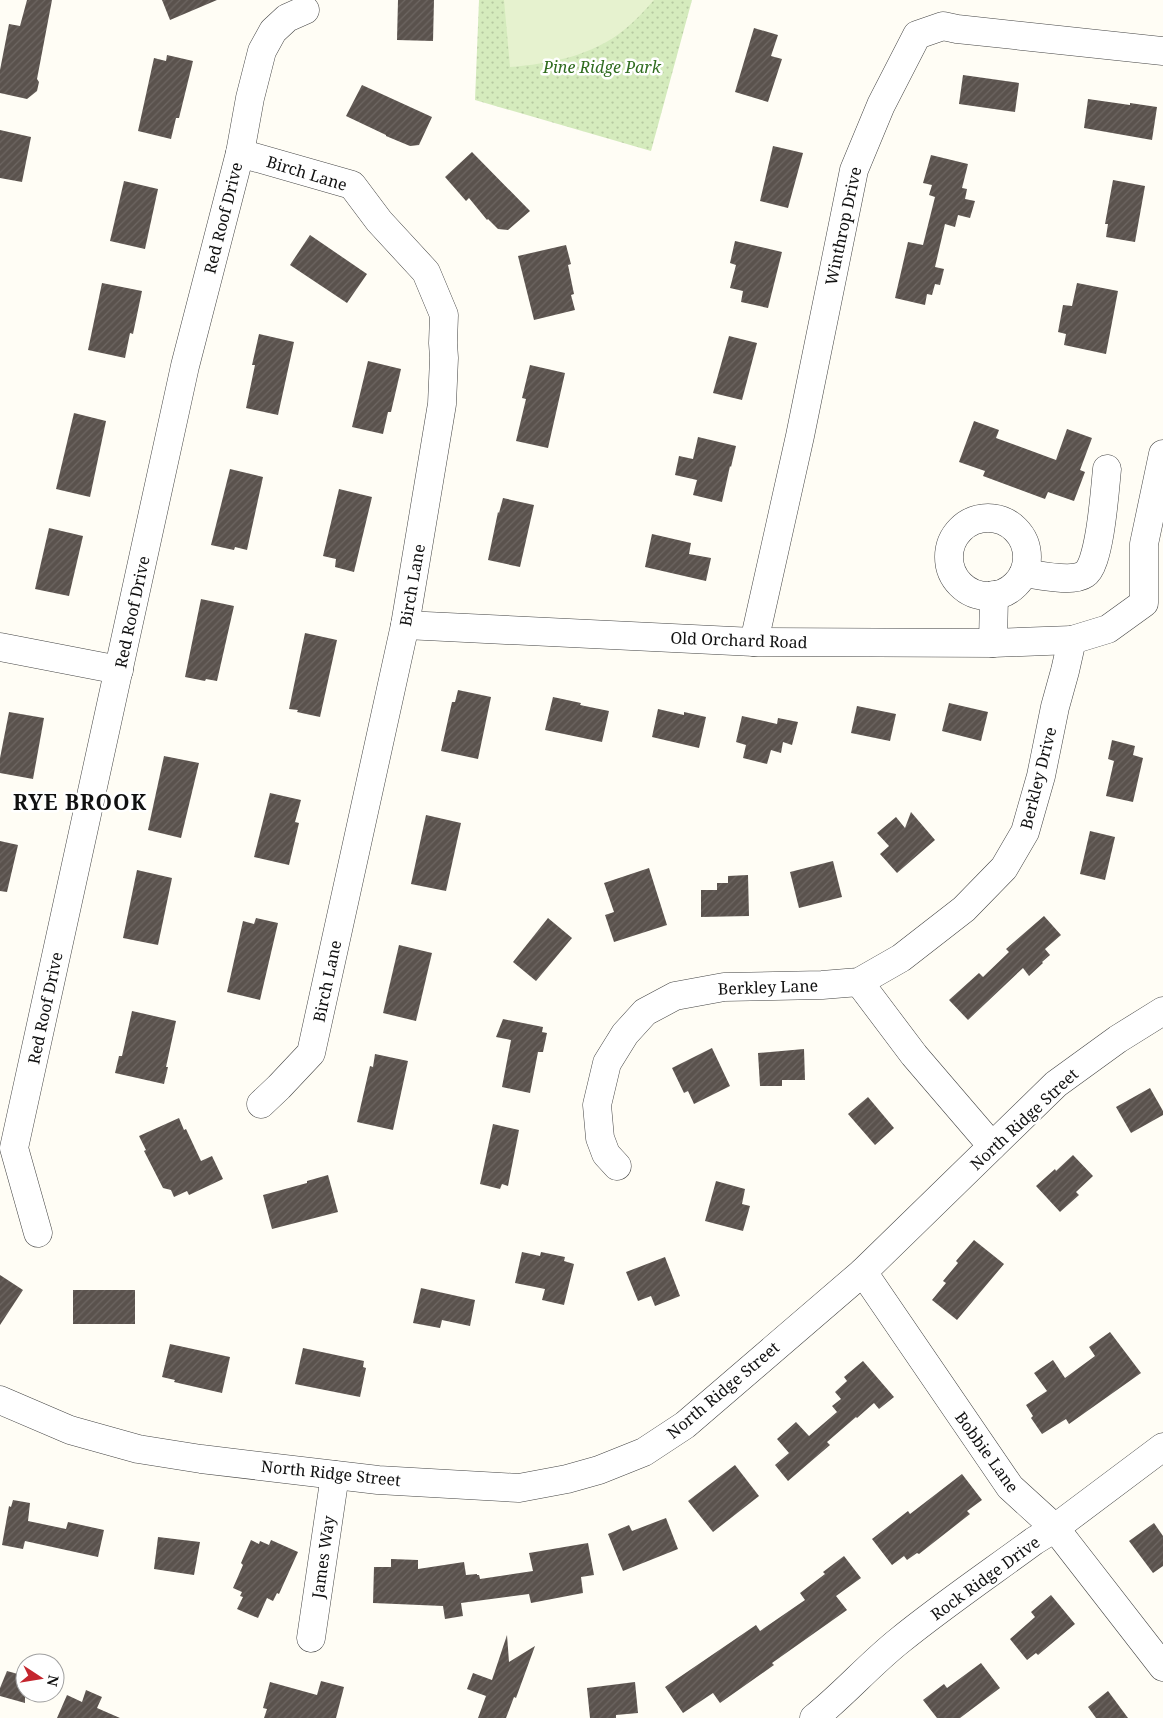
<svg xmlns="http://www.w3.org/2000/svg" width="1163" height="1718" font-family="'Noto Serif',serif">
<defs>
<pattern id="park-dots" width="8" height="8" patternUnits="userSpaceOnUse" patternTransform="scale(1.25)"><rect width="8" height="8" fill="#d5ebbd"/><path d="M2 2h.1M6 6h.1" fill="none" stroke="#b6c8a1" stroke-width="1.8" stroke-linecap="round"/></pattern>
<pattern id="building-hatch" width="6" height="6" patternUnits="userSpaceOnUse" patternTransform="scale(1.25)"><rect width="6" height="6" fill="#5a524d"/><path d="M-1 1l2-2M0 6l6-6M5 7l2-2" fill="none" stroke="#6d6662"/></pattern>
</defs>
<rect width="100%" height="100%" fill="#fffdf5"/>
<polygon fill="url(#park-dots)" points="479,0 692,0 651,151 475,100"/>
<path fill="#e6f2cf" d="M504 0H654C645 10 635 21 624 30 592 56 549 64 510 67Z"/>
<g fill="url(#building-hatch)">
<polygon points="27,0 52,0 37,79 39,82 37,91 27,99 0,93 0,70 9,24 20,26"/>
<polygon points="162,0 217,0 170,20"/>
<polygon points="398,0 434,0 433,41 397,40"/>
<polygon points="754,28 778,35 771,56 782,59 768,102 735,92"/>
<polygon points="167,55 193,61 179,118 176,118 171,139 138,131 154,58 166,61"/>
<polygon points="963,75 1019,83 1015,112 959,104"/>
<polygon points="362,85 432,117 419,145 410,146 386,136 386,135 346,116"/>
<polygon points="1088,99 1130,105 1130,103 1157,107 1152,140 1084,128"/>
<polygon points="0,130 31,137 22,182 0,178"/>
<polygon points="773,146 803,153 788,208 760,201"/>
<polygon points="472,152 530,211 508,230 498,229 488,219 487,220 469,198 466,201 445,177"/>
<polygon points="931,155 968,164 962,188 967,189 965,199 975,201 970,218 958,215 955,227 945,224 935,267 944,269 940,285 935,284 932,295 927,294 925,305 895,298 908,242 923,245 935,197 929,195 932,185 923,183"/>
<polygon points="1113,180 1145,186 1135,242 1106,237 1108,224 1105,224"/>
<polygon points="124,181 158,189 145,249 110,241"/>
<polygon points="310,235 367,274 347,303 290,265"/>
<polygon points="735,241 782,252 768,308 741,302 743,291 730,288 736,265 730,263"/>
<polygon points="566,245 571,264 568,265 574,294 571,295 575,310 534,320 518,256"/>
<polygon points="102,283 142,291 133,334 130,333 125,358 88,350"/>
<polygon points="1077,283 1118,291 1106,354 1064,345 1066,334 1058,332 1063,305 1072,306"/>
<polygon points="259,334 294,342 278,415 246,408 255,365 252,365"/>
<polygon points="729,336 757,343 742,400 713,393"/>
<polygon points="368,361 401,369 391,412 388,412 383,434 352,427"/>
<polygon points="530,365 565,373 548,448 516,441 526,399 522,398"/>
<polygon points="74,413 106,421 90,497 56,489"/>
<polygon points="974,421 999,430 996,438 1056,460 1067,429 1092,438 1080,470 1085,472 1074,501 1048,492 1045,499 983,476 985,471 959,462"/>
<polygon points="698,437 736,446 731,467 730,466 722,502 693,495 697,480 675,475 679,456 693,459"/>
<polygon points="230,469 263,477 247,550 235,547 234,550 211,545"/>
<polygon points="339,489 372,497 354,572 335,567 336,559 323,556"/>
<polygon points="503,498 534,505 520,567 488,560 498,512 499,513"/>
<polygon points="49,528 83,536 69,596 35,589"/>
<polygon points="652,534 691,543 689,554 711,558 706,581 645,567"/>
<polygon points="201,599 234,606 217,681 206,679 205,681 185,677"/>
<polygon points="305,633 337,640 320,717 297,712 298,710 289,709"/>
<polygon points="458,690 491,697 478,759 441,751 452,702 455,702"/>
<polygon points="553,697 581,703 580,705 609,711 602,742 545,730"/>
<polygon points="949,703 988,712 981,741 942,731"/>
<polygon points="857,706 896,714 890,741 851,733"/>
<polygon points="658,709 684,715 684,712 706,717 699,748 652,737"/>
<polygon points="9,712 44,718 33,779 0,773 0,758"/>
<polygon points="742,716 777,724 778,718 798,722 792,745 783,742 781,753 771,750 767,764 743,758 746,745 736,742"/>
<polygon points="1112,740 1135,746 1133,755 1143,758 1133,802 1106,796 1114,761 1108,759"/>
<polygon points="164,756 199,763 181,838 148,830"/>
<polygon points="270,793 301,800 295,822 299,823 289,865 254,857"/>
<polygon points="911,812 935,840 897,873 880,854 889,846 877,833 896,817 905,828"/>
<polygon points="426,815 461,823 446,891 411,884"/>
<polygon points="1090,831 1115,837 1105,880 1080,874"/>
<polygon points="0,841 18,845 7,892 0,891"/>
<polygon points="833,861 842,897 799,908 790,872"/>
<polygon points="649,868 667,925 614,942 605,915 614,912 604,883"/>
<polygon points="137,870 172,878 158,945 123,938"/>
<polygon points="748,875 749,916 701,917 701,890 717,890 717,883 728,883 728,876"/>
<polygon points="1044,916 1061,935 1045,949 1050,955 1042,962 1043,963 1029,976 1023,968 968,1020 949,1000 979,973 983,977 1009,952 1006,949"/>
<polygon points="256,918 278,923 260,1000 227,992 243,921 254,924"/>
<polygon points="548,918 572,938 536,981 513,962"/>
<polygon points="399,945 432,953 416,1021 383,1013"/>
<polygon points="132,1011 176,1021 166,1067 168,1067 164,1084 115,1073 119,1056 122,1056"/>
<polygon points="503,1019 543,1027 542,1032 547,1033 543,1052 538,1052 530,1093 502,1087 511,1040 496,1037"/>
<polygon points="712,1048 730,1086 694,1104 688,1091 684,1093 672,1068"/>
<polygon points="804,1049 805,1080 782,1080 782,1086 760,1086 758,1053"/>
<polygon points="375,1054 408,1061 393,1130 357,1122 370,1066 373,1067"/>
<polygon points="1150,1088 1163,1111 1163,1115 1131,1133 1116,1107"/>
<polygon points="868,1097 894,1128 875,1145 848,1114"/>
<polygon points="179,1118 184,1130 186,1129 201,1161 212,1156 223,1179 189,1195 187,1191 174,1197 171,1190 163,1188 144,1151 146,1150 139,1136"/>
<polygon points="493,1124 519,1130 508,1186 502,1184 500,1189 480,1184"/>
<polygon points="1073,1155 1093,1176 1076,1192 1079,1195 1060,1212 1036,1186 1055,1169 1056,1171"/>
<polygon points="328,1175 338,1212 272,1229 263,1195 307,1183 307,1181"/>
<polygon points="716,1181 745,1189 742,1204 750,1206 743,1231 705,1221"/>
<polygon points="974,1240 1004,1264 957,1320 932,1300 946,1283 943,1281 958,1263 956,1261"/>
<polygon points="522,1252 540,1256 541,1252 565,1257 564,1261 574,1264 564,1305 542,1300 545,1289 515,1283"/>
<polygon points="665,1257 680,1296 655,1306 651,1296 638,1301 626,1272"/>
<polygon points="0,1275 23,1290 0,1325"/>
<polygon points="421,1288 475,1300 470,1326 442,1320 440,1328 413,1323"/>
<rect x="73" y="1290" width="62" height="34"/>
<polygon points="1110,1332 1141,1373 1069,1424 1066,1419 1042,1434 1031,1418 1033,1416 1026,1405 1047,1391 1034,1373 1053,1360 1065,1378 1095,1356 1089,1347"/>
<polygon points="170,1344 230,1357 222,1393 174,1382 175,1380 162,1377"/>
<polygon points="303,1348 364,1361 363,1367 366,1368 360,1397 295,1384"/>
<polygon points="863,1361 894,1397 879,1409 874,1403 857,1418 856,1417 827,1442 830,1445 788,1481 775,1465 789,1453 777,1439 796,1422 809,1436 837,1412 832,1406 841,1399 835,1392 847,1381 844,1377"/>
<polygon points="735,1465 759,1496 713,1532 688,1501"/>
<polygon points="962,1474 982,1500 967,1511 970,1514 919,1554 917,1553 907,1560 904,1556 892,1565 872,1539 908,1511 910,1514"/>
<polygon points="13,1500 30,1503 28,1521 66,1529 68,1522 104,1530 98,1557 25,1541 23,1549 2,1545 9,1506 11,1507"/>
<polygon points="666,1518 678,1549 623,1571 608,1534 629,1525 632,1531"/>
<polygon points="1154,1523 1163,1536 1163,1566 1153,1573 1129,1541"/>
<polygon points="158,1537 200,1542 194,1575 154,1569"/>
<polygon points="251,1540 259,1544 260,1541 269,1545 271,1540 298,1552 279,1594 277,1593 273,1601 267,1598 258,1618 237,1609 243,1597 240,1596 242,1592 233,1588 243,1565 241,1563"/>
<polygon points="588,1543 594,1575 581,1577 583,1593 531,1603 529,1594 461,1603 463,1616 445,1619 443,1606 373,1603 374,1567 391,1567 391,1559 418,1560 418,1569 464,1562 466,1575 477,1574 477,1575 479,1575 480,1579 533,1571 529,1553"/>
<polygon points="844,1556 861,1578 836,1596 847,1610 772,1663 774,1665 720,1703 713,1693 683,1713 665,1687 756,1625 760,1631 805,1600 800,1593 825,1574 823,1572"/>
<polygon points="1051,1595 1075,1624 1038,1655 1036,1653 1027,1660 1010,1639 1035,1617 1031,1612"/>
<polygon points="507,1635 509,1662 535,1646 516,1698 514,1697 506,1718 478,1718 486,1696 467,1689 473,1673 492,1680"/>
<polygon points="981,1663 1000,1688 960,1718 937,1718 923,1700 944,1684 947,1688"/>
<polygon points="7,1671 25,1676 25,1703 0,1696 0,1688"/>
<polygon points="321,1681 344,1687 336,1718 264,1718 267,1709 263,1708 270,1682 317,1695"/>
<polygon points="635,1682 638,1713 616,1715 616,1718 590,1718 587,1688"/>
<polygon points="86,1690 102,1697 97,1708 120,1718 57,1718 67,1695 82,1702"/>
<polygon points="1108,1691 1128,1718 1096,1718 1088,1707"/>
</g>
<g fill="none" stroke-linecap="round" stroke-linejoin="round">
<defs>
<g id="minor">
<polyline points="240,153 352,185 379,221 426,272 444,315 443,343 444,358 442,404 405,625 311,1053 279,1087 261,1104"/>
<circle cx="988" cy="557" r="39"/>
<path d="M1024 573C1039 575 1072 583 1085 574 1100 565 1105 488 1107 469"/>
<polyline points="405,625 754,642 993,643 1072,640"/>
<polyline points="754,642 800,436 854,170 881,105 917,35 943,26 957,29 1163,51"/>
<polyline points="993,643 994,595"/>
<polyline points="0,647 119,670"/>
<polyline points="859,982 914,1055 992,1146"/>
<polyline points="617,1166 606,1154 600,1138 597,1105 607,1063 625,1034 645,1012 675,996 724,987 822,985 859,982 901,958 964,909 1004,868 1025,832 1041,776 1055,707 1065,671 1072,640 1108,629 1144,603 1144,544 1163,454"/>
<polyline points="38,1233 14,1148 185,366 240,153 250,98 262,51 273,31 287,18 305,10"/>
<polyline points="863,1272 1010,1487 1055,1528 1163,1667"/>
<polyline points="0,1400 70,1430 138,1449 201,1459 378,1480 519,1488 567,1479 599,1470 644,1452 685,1425 863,1272 1056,1084 1118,1039 1163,1011"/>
<polyline points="311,1638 335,1475"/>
<path d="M814 1718C844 1694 869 1665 899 1641 942 1606 989 1574 1034 1541L1055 1528 1163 1447"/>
</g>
</defs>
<use href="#minor" stroke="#444" stroke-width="29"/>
<use href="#minor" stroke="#fff" stroke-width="28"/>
</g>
<g text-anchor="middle" stroke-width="5" stroke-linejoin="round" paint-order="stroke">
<g font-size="16" font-style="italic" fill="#2f6b1f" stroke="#fff">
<text x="602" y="73">Pine Ridge Park</text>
</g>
<g font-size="16" fill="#111" stroke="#fff">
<text transform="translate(307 173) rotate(17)" y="6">Birch Lane</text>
<text transform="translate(223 218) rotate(-76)" y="6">Red Roof Drive</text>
<text transform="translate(843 226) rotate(-78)" y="6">Winthrop Drive</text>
<text transform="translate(412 585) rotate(-80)" y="6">Birch Lane</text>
<text transform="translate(132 612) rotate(-78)" y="6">Red Roof Drive</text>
<text transform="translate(739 640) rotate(2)" y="6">Old Orchard Road</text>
<text transform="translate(1038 778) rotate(-76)" y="6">Berkley Drive</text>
<text transform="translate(327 981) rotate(-78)" y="6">Birch Lane</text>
<text transform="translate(768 987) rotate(-2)" y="6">Berkley Lane</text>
<text transform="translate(45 1008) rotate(-78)" y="6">Red Roof Drive</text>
<text transform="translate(1024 1119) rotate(-43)" y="6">North Ridge Street</text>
<text transform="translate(723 1390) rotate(-40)" y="6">North Ridge Street</text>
<text transform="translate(987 1452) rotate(54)" y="6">Bobbie Lane</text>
<text transform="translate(331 1473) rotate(6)" y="6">North Ridge Street</text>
<text transform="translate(323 1557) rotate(-82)" y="6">James Way</text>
<text transform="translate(985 1578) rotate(-36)" y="6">Rock Ridge Drive</text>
</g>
<g font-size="21" font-weight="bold" letter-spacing="1" fill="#111" stroke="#fff">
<text x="80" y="810">RYE BROOK</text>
</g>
</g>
<g transform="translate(40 1678) rotate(102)"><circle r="24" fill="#ffffff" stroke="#a0a0a0"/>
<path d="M0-4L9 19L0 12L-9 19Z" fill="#c4262e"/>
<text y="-8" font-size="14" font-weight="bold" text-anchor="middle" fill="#111111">N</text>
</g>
</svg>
